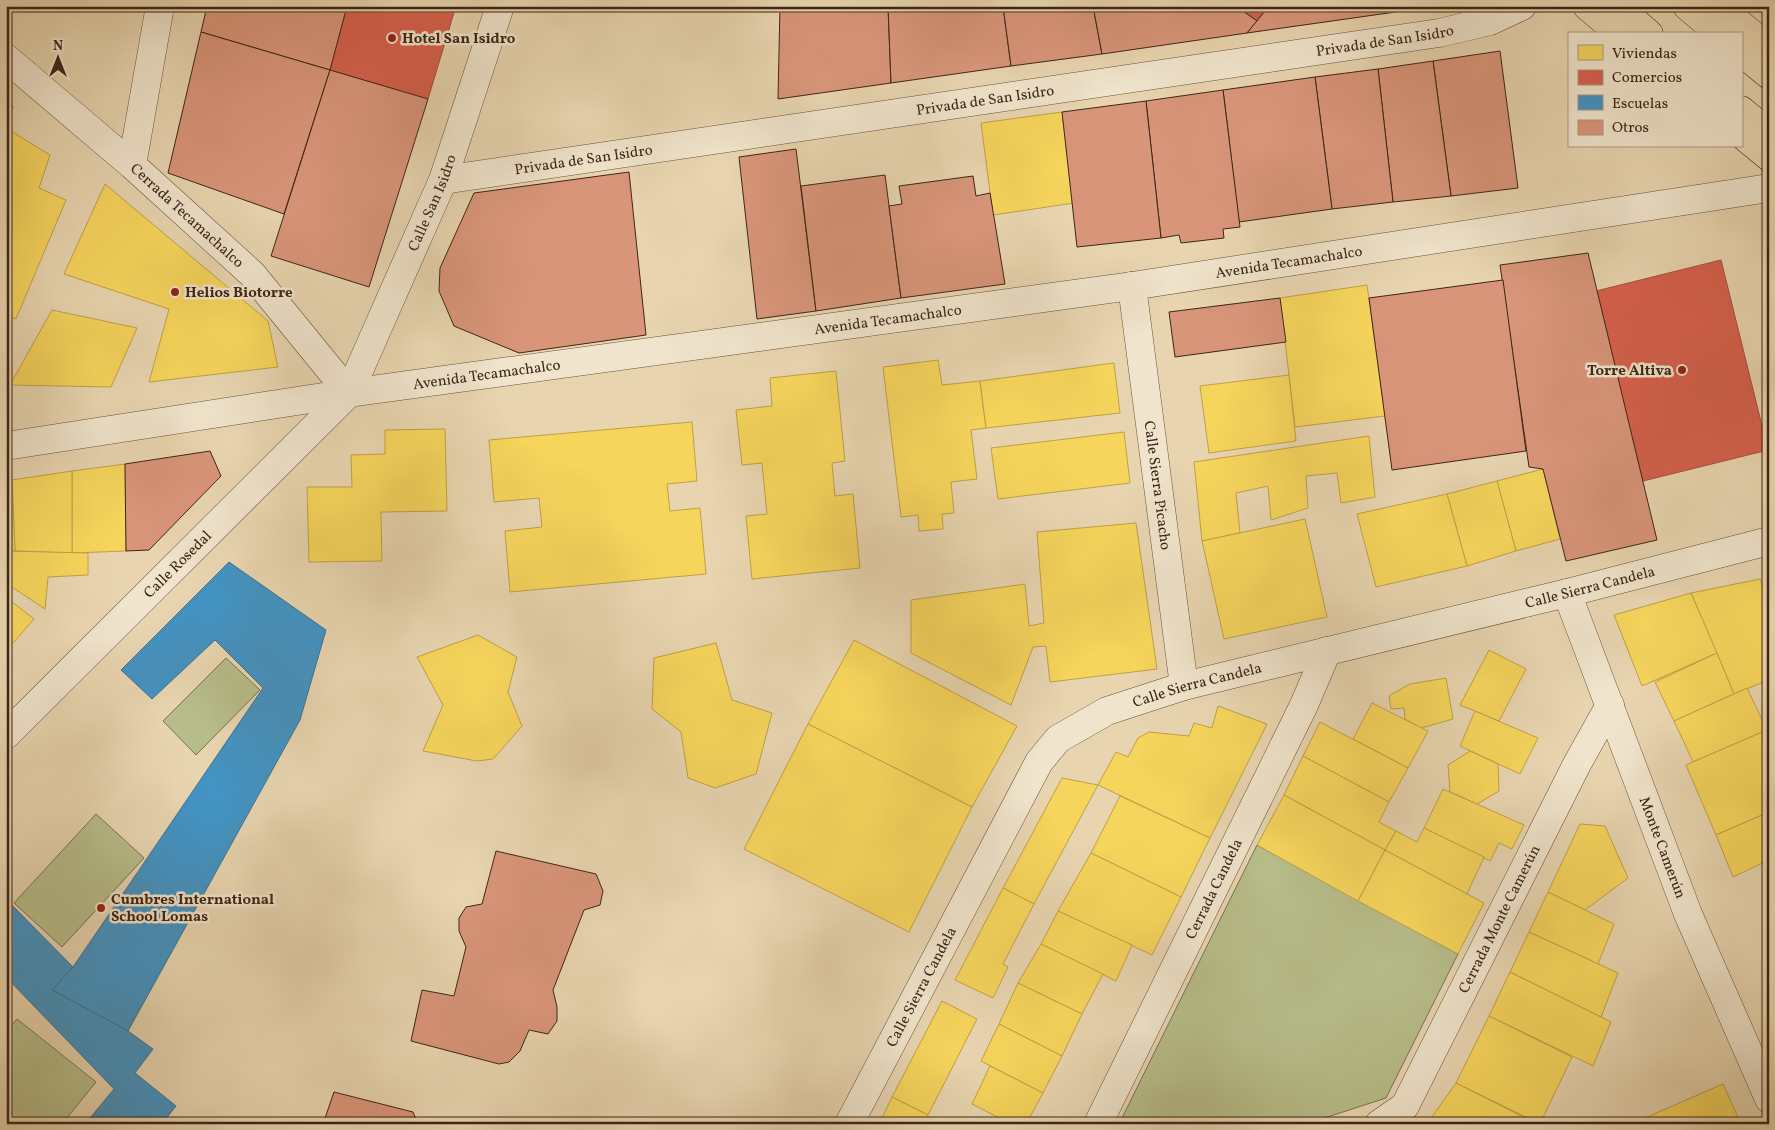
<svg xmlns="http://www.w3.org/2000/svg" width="1775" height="1130" font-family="Vollkorn,serif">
<rect width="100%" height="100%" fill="#e8d5b0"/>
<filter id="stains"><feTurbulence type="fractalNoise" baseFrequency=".004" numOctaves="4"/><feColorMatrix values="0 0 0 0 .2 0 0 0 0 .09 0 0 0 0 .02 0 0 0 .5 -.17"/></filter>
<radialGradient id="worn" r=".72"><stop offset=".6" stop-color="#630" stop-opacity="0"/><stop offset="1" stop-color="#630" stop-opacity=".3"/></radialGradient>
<g fill="#b7bd8a" stroke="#7a7150">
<polygon points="226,658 260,690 196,755 163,721"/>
<polygon points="96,814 144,858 62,947 14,903"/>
<polygon points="1257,845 1458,954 1386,1098 1306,1124 1119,1124"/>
<polygon points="17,1019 96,1082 62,1124 6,1124 6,1032"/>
</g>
<g fill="#f6d55c" stroke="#bfa047">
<polygon points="6,101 14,107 6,117"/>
<polygon points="1062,112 1074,203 993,215 981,123"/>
<polygon points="6,128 50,155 39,188 66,200 16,319 6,315 6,245 11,230 6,228"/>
<polygon points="105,184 268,321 278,367 149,382 169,309 64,274"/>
<polygon points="1367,285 1385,416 1295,427 1280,298"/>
<polygon points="52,310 137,328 111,387 10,385"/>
<polygon points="938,360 942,385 980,381 986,428 971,430 977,479 951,482 954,513 942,514 943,529 919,531 918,515 901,517 883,367"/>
<polygon points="1114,363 1120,413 986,428 980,381"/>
<polygon points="836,371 845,461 832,463 835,496 853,494 860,568 752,579 746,516 767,514 762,463 742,465 736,410 772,406 770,378"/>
<polygon points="1289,375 1296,441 1209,453 1200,386"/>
<polygon points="692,422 697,481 667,484 670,511 700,508 706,574 510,592 505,531 542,527 539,498 494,502 489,440"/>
<polygon points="445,429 447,511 381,512 382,561 309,562 307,487 352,487 351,455 385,454 385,430"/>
<polygon points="1124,432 1130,483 998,499 991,448"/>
<polygon points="1369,436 1375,497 1341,503 1337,473 1306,476 1308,508 1271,520 1268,486 1236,493 1240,533 1202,541 1194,462"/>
<polygon points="125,464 126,551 72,553 72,471"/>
<polygon points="1543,469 1560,539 1516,551 1497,481"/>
<polygon points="72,471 72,553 15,551 12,480"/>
<polygon points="12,480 15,551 6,551 6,481"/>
<polygon points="1497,481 1516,551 1467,566 1447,494"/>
<polygon points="1447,494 1467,566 1376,587 1357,514"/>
<polygon points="1305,519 1327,617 1224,639 1202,541"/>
<polygon points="1136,523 1157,669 1050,682 1046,646 1033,647 1011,705 911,653 911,600 1025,584 1029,626 1044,623 1037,532"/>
<polygon points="6,551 88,553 88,575 48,577 45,609 6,583"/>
<polygon points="1760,579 1769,602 1769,680 1734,694 1691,593"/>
<polygon points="1691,593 1717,653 1642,686 1614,615"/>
<polygon points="6,597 34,619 6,651"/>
<polygon points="478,635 517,657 508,692 522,726 493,759 477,761 423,751 443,705 417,657"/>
<polygon points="854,640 1017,726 972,807 808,724"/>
<polygon points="716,643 732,700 772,713 756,774 715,788 688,778 681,732 652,709 654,658"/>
<polygon points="1489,650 1526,669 1499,721 1460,705"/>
<polygon points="1717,653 1734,694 1674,721 1655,682"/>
<polygon points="1446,678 1453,719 1421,728 1405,719 1404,708 1391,709 1389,696 1394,693 1410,684"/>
<polygon points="1747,688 1767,730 1693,762 1674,721"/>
<polygon points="1372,703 1428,731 1408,768 1353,739"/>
<polygon points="1218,706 1267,724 1210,838 1098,785 1116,752 1128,757 1138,738 1149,732 1189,736 1194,723 1212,728"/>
<polygon points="1475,711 1538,738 1520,774 1460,746"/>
<polygon points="1320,722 1408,768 1389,802 1303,756"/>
<polygon points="808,724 972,807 909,932 744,849"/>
<polygon points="1769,729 1769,812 1716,835 1686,765"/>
<polygon points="1470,751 1498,764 1499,791 1477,804 1450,792 1448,765"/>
<polygon points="1303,756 1389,802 1379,822 1396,831 1385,850 1284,795"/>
<polygon points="1062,778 1098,785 1034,904 1003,888"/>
<polygon points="1443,789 1524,825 1512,849 1499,843 1490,861 1424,828"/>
<polygon points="1284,795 1385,850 1358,901 1257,845"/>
<polygon points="1120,796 1210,838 1181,897 1091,853"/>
<polygon points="1769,812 1769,860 1733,877 1716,835"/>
<polygon points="1580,824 1605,826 1628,878 1585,910 1548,892"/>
<polygon points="1424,828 1484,857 1467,894 1385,850 1396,831 1417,842"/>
<polygon points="1385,850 1484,903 1458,954 1358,901"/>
<polygon points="1091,853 1181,897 1152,955 1058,911"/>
<polygon points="1003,888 1034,904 1003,964 1008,967 993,998 955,980"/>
<polygon points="1548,892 1614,924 1598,964 1529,932"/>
<polygon points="1058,911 1132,945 1116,981 1041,944"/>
<polygon points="1529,932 1618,973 1601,1017 1510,972"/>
<polygon points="1041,944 1103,974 1082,1014 1018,983"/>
<polygon points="1510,972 1611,1022 1593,1066 1489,1016"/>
<polygon points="1018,983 1082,1014 1062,1056 999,1024"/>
<polygon points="942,1001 977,1019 928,1115 892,1097"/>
<polygon points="1489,1016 1572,1057 1540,1124 1456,1083"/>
<polygon points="999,1024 1062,1056 1043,1093 981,1061"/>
<polygon points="990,1066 1043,1093 1026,1124 1011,1124 972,1104"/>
<polygon points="1456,1083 1537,1124 1427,1124"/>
<polygon points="1723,1084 1741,1124 1631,1124"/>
<polygon points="892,1097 928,1115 923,1124 879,1124"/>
</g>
<g fill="#d6604d" stroke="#a84e3c">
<polygon points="347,6 456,6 428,99 330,70"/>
<polygon points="1236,6 1269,6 1257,21"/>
<polygon points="1721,260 1768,450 1643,481 1596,291"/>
</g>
<g fill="#4393c3" stroke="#42728f">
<polygon points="229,562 326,630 300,720 128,1031 52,990 73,967 263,688 215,640 152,699 121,670"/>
<polygon points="6,899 73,967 52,990 128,1031 153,1049 135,1073 176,1106 162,1124 85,1124 114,1089 6,977"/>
</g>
<g fill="#d9957a" stroke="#3e2515">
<polygon points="207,6 347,6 330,70 201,32"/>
<polygon points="780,6 888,6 891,83 778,99"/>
<polygon points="888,6 1003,6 1011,66 891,83"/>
<polygon points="1003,6 1093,6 1102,54 1011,66"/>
<polygon points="1093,6 1236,6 1257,21 1247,33 1102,54"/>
<polygon points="1269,6 1438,6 1247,33"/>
<polygon points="201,32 330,70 284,214 168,173"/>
<polygon points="1500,51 1518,188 1451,196 1433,61"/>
<polygon points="1433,61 1451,196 1393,202 1378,69"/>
<polygon points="1378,69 1393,202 1332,209 1315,77"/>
<polygon points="330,70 428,99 369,287 271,256"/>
<polygon points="1315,77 1332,209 1239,222 1223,90"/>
<polygon points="1223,90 1240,227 1223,229 1224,238 1181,243 1179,235 1161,238 1146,101"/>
<polygon points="1146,101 1161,238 1077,247 1062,112"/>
<polygon points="796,149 816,311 757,319 739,157"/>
<polygon points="629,172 646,335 519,353 454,326 439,291 440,268 474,193"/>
<polygon points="885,175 901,298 816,311 801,186"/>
<polygon points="973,176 976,196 990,193 1005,284 901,298 889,206 902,204 899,186"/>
<polygon points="1588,253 1657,540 1566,561 1543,469 1529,467 1500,265"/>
<polygon points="1503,280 1526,451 1392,470 1369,298"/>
<polygon points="1280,298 1286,342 1175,357 1169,312"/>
<polygon points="210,451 221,476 149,550 126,551 125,464"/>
<polygon points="496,851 596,874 603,891 600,905 584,910 553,990 557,1007 557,1021 548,1034 529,1030 520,1051 509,1062 499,1064 411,1041 422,990 454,996 466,947 459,931 459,918 466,907 482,904"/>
<polygon points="334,1092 413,1112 418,1124 323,1124"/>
</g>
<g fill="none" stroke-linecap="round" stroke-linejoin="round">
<defs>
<g id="street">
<path id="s1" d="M6 58 132 165 252 274 349 393"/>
<polyline points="132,165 160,6"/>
<path id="s2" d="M443 180 1439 33 1490 21 1522 6"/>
<path id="s3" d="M1132 286 1184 686"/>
<path id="s4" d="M6 446 349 393 1132 286 1769 188"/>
<path id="s5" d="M1567 593 1688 914 1769 1099"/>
<path id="s6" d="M6 735 349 393 443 180 500 6"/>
<path id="s7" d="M849 1124 1039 762 1058 739 1107 711 1184 686 1567 593 1769 541"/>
<path id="s8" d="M1098 1124 1304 705 1327 651"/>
<path id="s9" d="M1379 1124 1405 1106 1577 764 1610 705"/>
</g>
<g id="highway">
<polyline points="1587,6 1620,34"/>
<polyline points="1617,6 1649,34"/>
<polyline points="1687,6 1720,34"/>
<polyline points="1718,6 1769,48"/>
<polyline points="1741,52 1769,75"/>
<polyline points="1741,110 1769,133"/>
<polyline points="1741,134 1769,157"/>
</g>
</defs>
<use href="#street" stroke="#68513c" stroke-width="29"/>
<use href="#highway" stroke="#3e2515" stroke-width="29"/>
<use href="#street" stroke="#f0e4cc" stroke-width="28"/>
<use href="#highway" stroke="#e8d5b0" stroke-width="28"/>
</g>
<g fill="#8f2418" stroke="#f0e4cc" stroke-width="2">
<circle cx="392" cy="38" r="5"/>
<circle cx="175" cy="292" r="5"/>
<circle cx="1682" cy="370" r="5"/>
<circle cx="101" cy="908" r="5"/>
</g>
<g text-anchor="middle" stroke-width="5" stroke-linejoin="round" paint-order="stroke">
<g font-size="15" font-weight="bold" fill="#3e2515" stroke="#f0e4cc" text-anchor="start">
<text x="402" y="43">Hotel San Isidro</text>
<text x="185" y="297">Helios Biotorre</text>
<text x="1672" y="375" text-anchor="end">Torre Altiva</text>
<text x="111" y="904">Cumbres International<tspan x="111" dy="17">School Lomas</tspan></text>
</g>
<g font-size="15" fill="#3e2515" stroke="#f0e4cc">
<text dy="5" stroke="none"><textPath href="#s2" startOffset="952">Privada de San Isidro</textPath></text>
<text dy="5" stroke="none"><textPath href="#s2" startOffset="548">Privada de San Isidro</textPath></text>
<text dy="5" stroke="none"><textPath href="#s2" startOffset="142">Privada de San Isidro</textPath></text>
<text dy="5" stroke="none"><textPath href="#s6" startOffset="692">Calle San Isidro</textPath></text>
<text dy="5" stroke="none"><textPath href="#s1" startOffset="240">Cerrada Tecamachalco</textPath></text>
<text dy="5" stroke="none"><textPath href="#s4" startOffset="1296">Avenida Tecamachalco</textPath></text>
<text dy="5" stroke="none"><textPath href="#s4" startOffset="891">Avenida Tecamachalco</textPath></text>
<text dy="5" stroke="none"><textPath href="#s4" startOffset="486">Avenida Tecamachalco</textPath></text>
<text dy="5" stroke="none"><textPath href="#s3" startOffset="201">Calle Sierra Picacho</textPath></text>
<text dy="5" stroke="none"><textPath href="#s6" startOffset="242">Calle Rosedal</textPath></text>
<text dy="5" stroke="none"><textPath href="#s7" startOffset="994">Calle Sierra Candela</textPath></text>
<text dy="5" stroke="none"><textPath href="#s7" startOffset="589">Calle Sierra Candela</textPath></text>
<text dy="5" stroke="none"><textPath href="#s5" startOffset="272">Monte Camerún</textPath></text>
<text dy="5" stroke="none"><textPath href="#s8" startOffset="262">Cerrada Candela</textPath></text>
<text dy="5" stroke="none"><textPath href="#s9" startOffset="241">Cerrada Monte Camerún</textPath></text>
<text dy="5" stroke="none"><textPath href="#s7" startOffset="155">Calle Sierra Candela</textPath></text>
</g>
</g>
<rect width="1775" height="1130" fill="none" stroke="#e8d5b0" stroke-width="25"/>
<rect x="8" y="8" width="1760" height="1115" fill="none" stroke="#3e2515" stroke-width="2.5"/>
<rect x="12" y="12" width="1750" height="1105" fill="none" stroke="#3e2515"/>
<rect x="1568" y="32" width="175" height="115" fill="#f0e4cc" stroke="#a99883"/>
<rect x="1578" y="45" width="25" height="15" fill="#f6d55c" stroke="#a99883"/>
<text x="1612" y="58" font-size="15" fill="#3e2515">Viviendas</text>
<rect x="1578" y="70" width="25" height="15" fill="#d6604d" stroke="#a99883"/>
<text x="1612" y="82" font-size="15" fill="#3e2515">Comercios</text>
<rect x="1578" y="95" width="25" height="15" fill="#4393c3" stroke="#a99883"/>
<text x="1612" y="108" font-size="15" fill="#3e2515">Escuelas</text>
<rect x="1578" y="120" width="25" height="15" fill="#d9957a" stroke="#a99883"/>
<text x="1612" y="132" font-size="15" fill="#3e2515">Otros</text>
<g transform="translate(58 58)" stroke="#f0e4cc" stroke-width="4" paint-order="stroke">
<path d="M0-4L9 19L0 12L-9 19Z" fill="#3e2515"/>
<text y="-8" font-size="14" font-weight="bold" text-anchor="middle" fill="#3e2515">N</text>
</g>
<rect width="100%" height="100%" filter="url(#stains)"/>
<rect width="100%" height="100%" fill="url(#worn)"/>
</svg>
